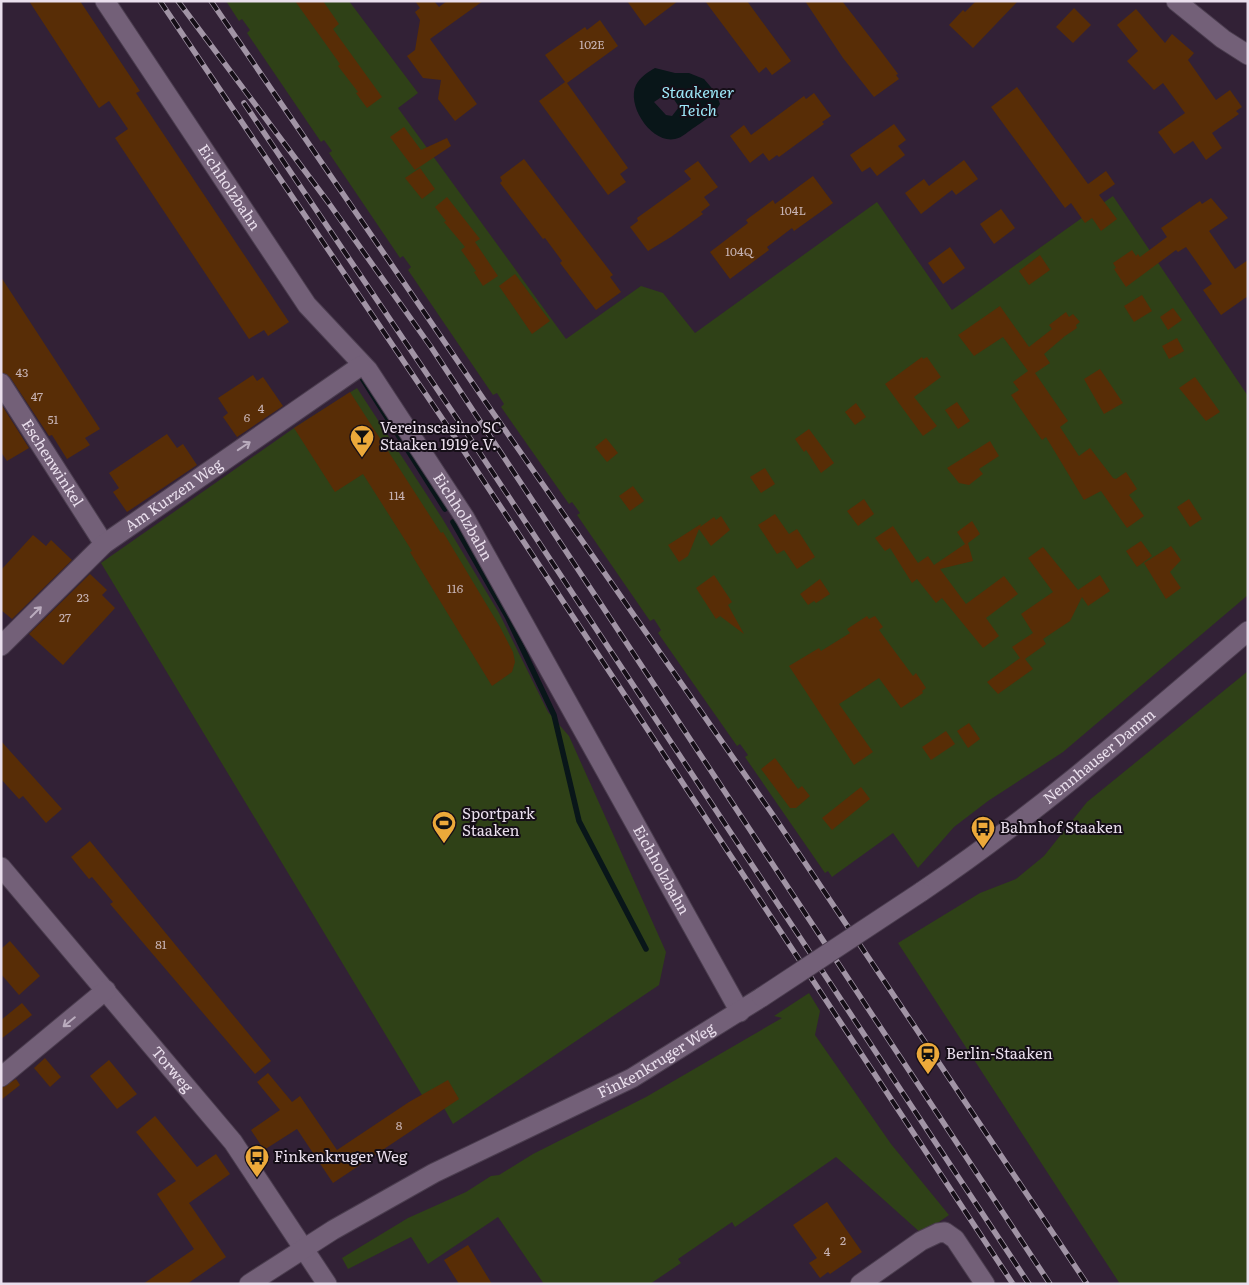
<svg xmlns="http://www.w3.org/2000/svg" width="1249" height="1285" font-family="Literata,serif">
<rect width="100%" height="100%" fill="#322136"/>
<g fill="#2f4117">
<polygon points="226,1 349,1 418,93 398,108 566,339 641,286 663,293 695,333 877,202 952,310 1113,196 1248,396 1248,595 1063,752 988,801 954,827 918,868 893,833 832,877 828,871 825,873 745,757 748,755 740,744 737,746 658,633 661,630 654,619 650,621 577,515 580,513 572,502 569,504 501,407 504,404 497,393 493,395 408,270 411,267 403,256 400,258 329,153 332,151 324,140 321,142 247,33 250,30 242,19 239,21"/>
<polygon points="357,388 442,518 499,613 548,712 569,736 666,952 659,985 453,1124 444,1108 434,1115 101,563 294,428"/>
<polygon points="1248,671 1248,1284 1120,1284 898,943 980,893 1016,879 1044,856 1087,802"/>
<polygon points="809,993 820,1011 815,1035 891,1144 949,1215 922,1234 836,1157 735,1227 732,1222 678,1259 681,1263 650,1284 544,1284 498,1217 428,1264 411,1237 348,1269 342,1258 408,1218 466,1192 491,1176 499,1175 533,1154 646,1097 782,1018 774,1016"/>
</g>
<path fill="#091619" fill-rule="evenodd" d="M655 68 675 73H689L704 79 716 93 720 104C714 115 705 120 695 127 690 130 682 138 675 139 652 144 626 106 636 85 640 77 648 72 655 68ZM671 95 679 107 672 116 666 115 654 102 663 96Z"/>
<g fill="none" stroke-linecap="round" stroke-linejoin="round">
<g stroke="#091619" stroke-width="5.5">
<polyline points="362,378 445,509"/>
<polyline points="453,522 508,618 554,715 579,821 646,949"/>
</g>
</g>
<g fill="#582d06">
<polygon points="29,1 80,1 140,91 136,93 289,322 268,336 264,330 249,339 115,138 128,129 109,101 99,108"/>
<polygon points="295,1 323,1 339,24 333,29 382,97 367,108 356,93 358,92 338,66 340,64"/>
<polygon points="415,1 434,1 439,7 447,1 483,1 430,39 477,104 455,121 438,99 441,80 423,78 407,56 415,50 420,20 415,12 420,8"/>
<polygon points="627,1 678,1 645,26"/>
<polygon points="705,1 747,1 791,61 772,75 766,67 759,73"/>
<polygon points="805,1 842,1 880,50 898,74 896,75 899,79 874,97 843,58"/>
<polygon points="976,1 1018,1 973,48 949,25 963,10 965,12"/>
<polygon points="1074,8 1091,25 1073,43 1056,27"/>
<polygon points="1136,9 1165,43 1172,34 1194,53 1188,60 1216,100 1230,90 1242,107 1236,111 1239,114 1212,133 1222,148 1206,160 1193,141 1174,154 1158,132 1185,113 1163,83 1154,90 1127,61 1138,51 1117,25"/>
<polygon points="600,20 618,46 567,83 628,168 620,174 626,182 608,195 539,101 565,82 545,55 585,27 587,30"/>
<polygon points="1017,87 1088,184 1106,171 1115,184 1099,195 1117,219 1101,231 1092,218 1085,223 1071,203 1065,208 991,107"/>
<polygon points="814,93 831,116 822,122 824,124 779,157 777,155 769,161 763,153 750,163 730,136 744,125 751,135 804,96 806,99"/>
<polygon points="894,124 906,140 898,146 905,155 877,176 870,167 862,172 850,155"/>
<polygon points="404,127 421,150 447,138 451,146 415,170 390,137"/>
<polygon points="524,159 613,275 610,277 621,292 596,310 560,263 562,261 545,238 543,239 500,183 502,181 500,177"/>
<polygon points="964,160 978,179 956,195 952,190 921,214 905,193 924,179 929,186"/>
<polygon points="698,161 718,187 704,197 710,205 701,212 703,214 671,237 648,251 630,227 638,221 637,218 691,179 684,171"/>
<polygon points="420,168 435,189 422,199 405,178"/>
<polygon points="813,176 833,203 794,231 792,228 767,247 769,250 730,279 710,252 748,223 746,220 773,200 775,204"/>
<polygon points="447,197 480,239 475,242 498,276 483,286 474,272 476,271 461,250 465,247 444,222 446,221 435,207"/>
<polygon points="1211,198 1228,218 1209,231 1235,269 1248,260 1248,296 1221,315 1203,290 1212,284 1186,247 1178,252 1176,250 1126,287 1114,269 1116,268 1113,263 1132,250 1136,256 1138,254 1140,257 1167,237 1161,228 1200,201 1202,204"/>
<polygon points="1001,209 1015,228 994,244 980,224"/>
<polygon points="950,247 965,268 943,284 928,263"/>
<polygon points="1040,255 1050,270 1029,285 1019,271"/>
<polygon points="515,274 550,321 532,334 499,286"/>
<polygon points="1,277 100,429 85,438 90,445 67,459 52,435 49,436 10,377 1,372"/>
<polygon points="1142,295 1152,311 1134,322 1124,306"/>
<polygon points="1000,306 1029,347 1052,329 1049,325 1066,312 1069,317 1073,314 1080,322 1076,325 1077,328 1065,336 1044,354 1050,363 1035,373 1068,421 1060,427 1079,456 1090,448 1113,478 1116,479 1126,472 1137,489 1129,495 1144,516 1127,528 1101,491 1084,500 1046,437 1042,440 1011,395 1019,390 1013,382 1028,371 1003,337 974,356 958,335"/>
<polygon points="1173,308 1182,320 1168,330 1160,317"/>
<polygon points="1177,338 1184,351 1169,359 1162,346"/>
<polygon points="922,357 923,359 927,357 941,377 914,397 937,426 923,436 885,384"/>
<polygon points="1100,369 1123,403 1104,414 1084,379"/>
<polygon points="253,375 257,381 263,377 283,406 237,437 223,417 228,413 218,398"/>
<polygon points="1195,377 1220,412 1206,421 1179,388"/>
<polygon points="350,392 441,533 443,532 500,627 513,652 515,662 512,672 492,686 410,552 412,551 363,474 335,492 294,428"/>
<polygon points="957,402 970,421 958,429 945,410"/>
<polygon points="856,403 866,417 855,425 845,412"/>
<polygon points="1,404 29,448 7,461 1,452"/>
<polygon points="809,429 834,463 821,473 806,450 804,452 795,439"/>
<polygon points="167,434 177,448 183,444 197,465 127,512 113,492 119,488 109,473"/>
<polygon points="606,438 618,453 607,462 595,447"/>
<polygon points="990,441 999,456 979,469 983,474 969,485 959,483 947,468"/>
<polygon points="765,468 775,484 761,493 750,477"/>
<polygon points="633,486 644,501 630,511 619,496"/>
<polygon points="864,499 874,514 858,526 847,511"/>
<polygon points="1189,499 1202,519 1190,527 1177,507"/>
<polygon points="775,514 789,534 797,529 815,557 797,569 784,550 777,554 758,525"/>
<polygon points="721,516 730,530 711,546 699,529 688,556 679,562 668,545 701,524 700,527 714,517 716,520"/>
<polygon points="972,521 980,534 968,543 973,561 940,569 966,604 1004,576 1018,594 986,618 999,636 983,648 942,598 936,603 917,579 912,583 890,548 885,551 875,538 893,526 918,563 928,556 934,565 965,544 957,532"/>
<polygon points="33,535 46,546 51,540 72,560 12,619 1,610 1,570"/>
<polygon points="1141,541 1152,556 1137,567 1126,551"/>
<polygon points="1171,546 1181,560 1170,572 1181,588 1166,599 1144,563"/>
<polygon points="1043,547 1078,590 1100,575 1110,591 1088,606 1082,597 1070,621 1043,639 1046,644 1025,659 1033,669 998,694 987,682 1020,658 1012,647 1033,633 1021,614 1053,592 1028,558"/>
<polygon points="90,574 107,590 102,595 115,608 63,665 29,634"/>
<polygon points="714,575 732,602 728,605 744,634 720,616 716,619 696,588"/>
<polygon points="820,579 830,594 816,603 814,601 808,605 800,594"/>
<polygon points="867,616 869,619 875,616 883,627 879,630 913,676 916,673 926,688 922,691 923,693 901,708 879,678 839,704 873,752 854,765 789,666 819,648 821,651 850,633 847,629"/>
<polygon points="969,723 980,739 968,748 957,731"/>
<polygon points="946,731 955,744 931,760 922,747"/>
<polygon points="1,741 62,809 46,823 23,796 19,799 1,779"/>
<polygon points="775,758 798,789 802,786 810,796 796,808 790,808 761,769"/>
<polygon points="861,787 870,799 832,830 822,818"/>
<polygon points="90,841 271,1061 255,1074 110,904 113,902 92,877 89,879 71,857"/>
<polygon points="10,941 40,976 19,995 1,974 1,949"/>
<polygon points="22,1003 32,1015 1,1039 1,1020"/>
<polygon points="45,1058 61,1077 50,1087 34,1068"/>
<polygon points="109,1060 137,1094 117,1109 90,1076"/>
<polygon points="268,1073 292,1102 300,1096 337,1150 409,1102 448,1080 459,1099 333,1183 297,1129 264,1150 251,1130 280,1110 257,1082"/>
<polygon points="16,1079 20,1085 1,1100 1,1088"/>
<polygon points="155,1116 197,1167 216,1154 230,1174 189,1203 226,1257 187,1284 143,1284 194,1249 157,1194 176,1181 136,1132"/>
<polygon points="827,1202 862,1252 830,1274 828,1272 820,1278 809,1263 817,1258 793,1225"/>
<polygon points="468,1245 492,1284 459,1284 444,1260"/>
</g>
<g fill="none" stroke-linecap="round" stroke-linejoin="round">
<defs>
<g id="minor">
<path id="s1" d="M105 1 307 305 368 370 465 518 740 1012"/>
<polyline points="1176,1 1223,39 1248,55"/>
<path id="s2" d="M1 383 104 544"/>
<path id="s3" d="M1 646 104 544 362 365"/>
<path id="s4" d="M1 867 233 1142 327 1284"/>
<path id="s5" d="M921 892C1037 814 1142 722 1248 631"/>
<polyline points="1,1077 106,990"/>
<path id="s6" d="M249 1284 333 1230 434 1173 632 1078 762 997"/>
<polyline points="860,1284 921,1241 938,1233 945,1232 955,1239 985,1284"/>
</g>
</defs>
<use href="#minor" stroke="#4b3d4f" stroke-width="21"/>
<use href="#minor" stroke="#736078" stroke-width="19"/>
<defs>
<g id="rail">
<polyline points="160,1 452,433 1013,1284"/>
<polyline points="178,1 328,202 431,347 1050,1284"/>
<polyline points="211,1 489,407 773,815 1087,1284"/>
<polyline points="244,103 462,426 1029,1284"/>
</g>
</defs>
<use href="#rail" stroke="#a194a5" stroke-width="5.5"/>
<use href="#rail" stroke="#150e17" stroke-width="4" stroke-dasharray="11" stroke-linecap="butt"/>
<defs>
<polyline id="minor-bridge" points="762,997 921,892"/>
</defs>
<use href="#minor-bridge" stroke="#4b3d4f" stroke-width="21" stroke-linecap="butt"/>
<use href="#minor-bridge" stroke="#736078" stroke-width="19"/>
</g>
<defs><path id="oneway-shaft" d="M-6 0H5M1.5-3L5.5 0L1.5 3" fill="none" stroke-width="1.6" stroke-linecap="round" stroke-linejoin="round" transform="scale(1.25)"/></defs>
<g stroke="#baacbe">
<use href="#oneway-shaft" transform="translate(244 446) rotate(-34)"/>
<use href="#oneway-shaft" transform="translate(36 612) rotate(-45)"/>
<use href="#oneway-shaft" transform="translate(69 1022) rotate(141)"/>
</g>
<defs>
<symbol id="bar-pin" viewBox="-11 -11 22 30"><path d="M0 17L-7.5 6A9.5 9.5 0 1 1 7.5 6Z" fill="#eca93a" stroke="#150e17"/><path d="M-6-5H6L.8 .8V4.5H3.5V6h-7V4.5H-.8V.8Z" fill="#111"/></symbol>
<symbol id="stadium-pin" viewBox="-11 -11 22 30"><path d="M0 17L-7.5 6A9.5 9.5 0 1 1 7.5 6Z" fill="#eca93a" stroke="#150e17"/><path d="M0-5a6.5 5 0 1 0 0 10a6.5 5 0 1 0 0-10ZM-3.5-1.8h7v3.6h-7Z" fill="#111"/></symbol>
<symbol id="bus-pin" viewBox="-11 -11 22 30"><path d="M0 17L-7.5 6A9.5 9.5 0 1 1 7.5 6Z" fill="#eca93a" stroke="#150e17"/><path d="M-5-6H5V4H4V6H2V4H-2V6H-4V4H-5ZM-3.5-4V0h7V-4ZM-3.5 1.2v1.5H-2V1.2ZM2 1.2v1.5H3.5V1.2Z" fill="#111"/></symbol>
<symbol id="station-pin" viewBox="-11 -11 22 30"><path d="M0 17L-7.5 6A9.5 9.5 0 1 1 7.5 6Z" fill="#eca93a" stroke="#150e17"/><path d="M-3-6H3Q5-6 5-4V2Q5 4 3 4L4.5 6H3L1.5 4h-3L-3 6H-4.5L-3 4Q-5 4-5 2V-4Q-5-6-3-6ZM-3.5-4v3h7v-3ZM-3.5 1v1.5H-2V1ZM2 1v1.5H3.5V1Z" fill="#111"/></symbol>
</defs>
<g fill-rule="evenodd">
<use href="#bar-pin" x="348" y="423" width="28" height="38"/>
<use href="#stadium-pin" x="430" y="809" width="28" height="38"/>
<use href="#bus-pin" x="969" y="814" width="28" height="38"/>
<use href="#station-pin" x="914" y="1040" width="28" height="38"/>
<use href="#bus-pin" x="243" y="1143" width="28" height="38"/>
</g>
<g text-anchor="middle" stroke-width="4" stroke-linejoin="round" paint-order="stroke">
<g font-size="12" fill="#c6b2b3">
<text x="592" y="49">102E</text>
<text x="793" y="215">104L</text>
<text x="739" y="256">104Q</text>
<text x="22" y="377">43</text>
<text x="37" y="401">47</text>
<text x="261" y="413">4</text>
<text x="247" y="422">6</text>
<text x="53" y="424">51</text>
<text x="397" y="500">114</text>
<text x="455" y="593">116</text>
<text x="83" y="602">23</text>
<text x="65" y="622">27</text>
<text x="161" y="949">81</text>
<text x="399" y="1130">8</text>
<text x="843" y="1245">2</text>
<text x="827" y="1256">4</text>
</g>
<g font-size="15" fill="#eadfed" stroke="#150e17">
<text dy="5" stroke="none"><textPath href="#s1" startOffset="224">Eichholzbahn</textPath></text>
<text dy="5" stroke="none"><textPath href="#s2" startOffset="95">Eschenwinkel</textPath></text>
<text dy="5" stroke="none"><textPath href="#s3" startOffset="230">Am Kurzen Weg</textPath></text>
<text dy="5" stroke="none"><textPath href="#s1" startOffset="629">Eichholzbahn</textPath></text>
<text dy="5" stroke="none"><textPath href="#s5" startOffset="224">Nennhauser Damm</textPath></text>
<text dy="5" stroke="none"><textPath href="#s1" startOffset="1034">Eichholzbahn</textPath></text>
<text dy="5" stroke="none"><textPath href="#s6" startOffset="465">Finkenkruger Weg</textPath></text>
<text dy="5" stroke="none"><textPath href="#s4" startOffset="265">Torweg</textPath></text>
</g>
<g font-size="15" fill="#eadfed" stroke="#150e17" text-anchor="start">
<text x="380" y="433">Vereinscasino SC<tspan x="380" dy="17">Staaken 1919 e.V.</tspan></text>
<text x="462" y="819">Sportpark<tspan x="462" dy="17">Staaken</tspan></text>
<text x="1000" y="833">Bahnhof Staaken</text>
<text x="946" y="1059">Berlin-Staaken</text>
<text x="274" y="1162">Finkenkruger Weg</text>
</g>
<g font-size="16" font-style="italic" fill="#9de8f8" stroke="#150e17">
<text x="698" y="98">Staakener<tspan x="698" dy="18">Teich</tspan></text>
</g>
</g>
<rect width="1249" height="1285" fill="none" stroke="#eadfed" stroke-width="5"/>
</svg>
